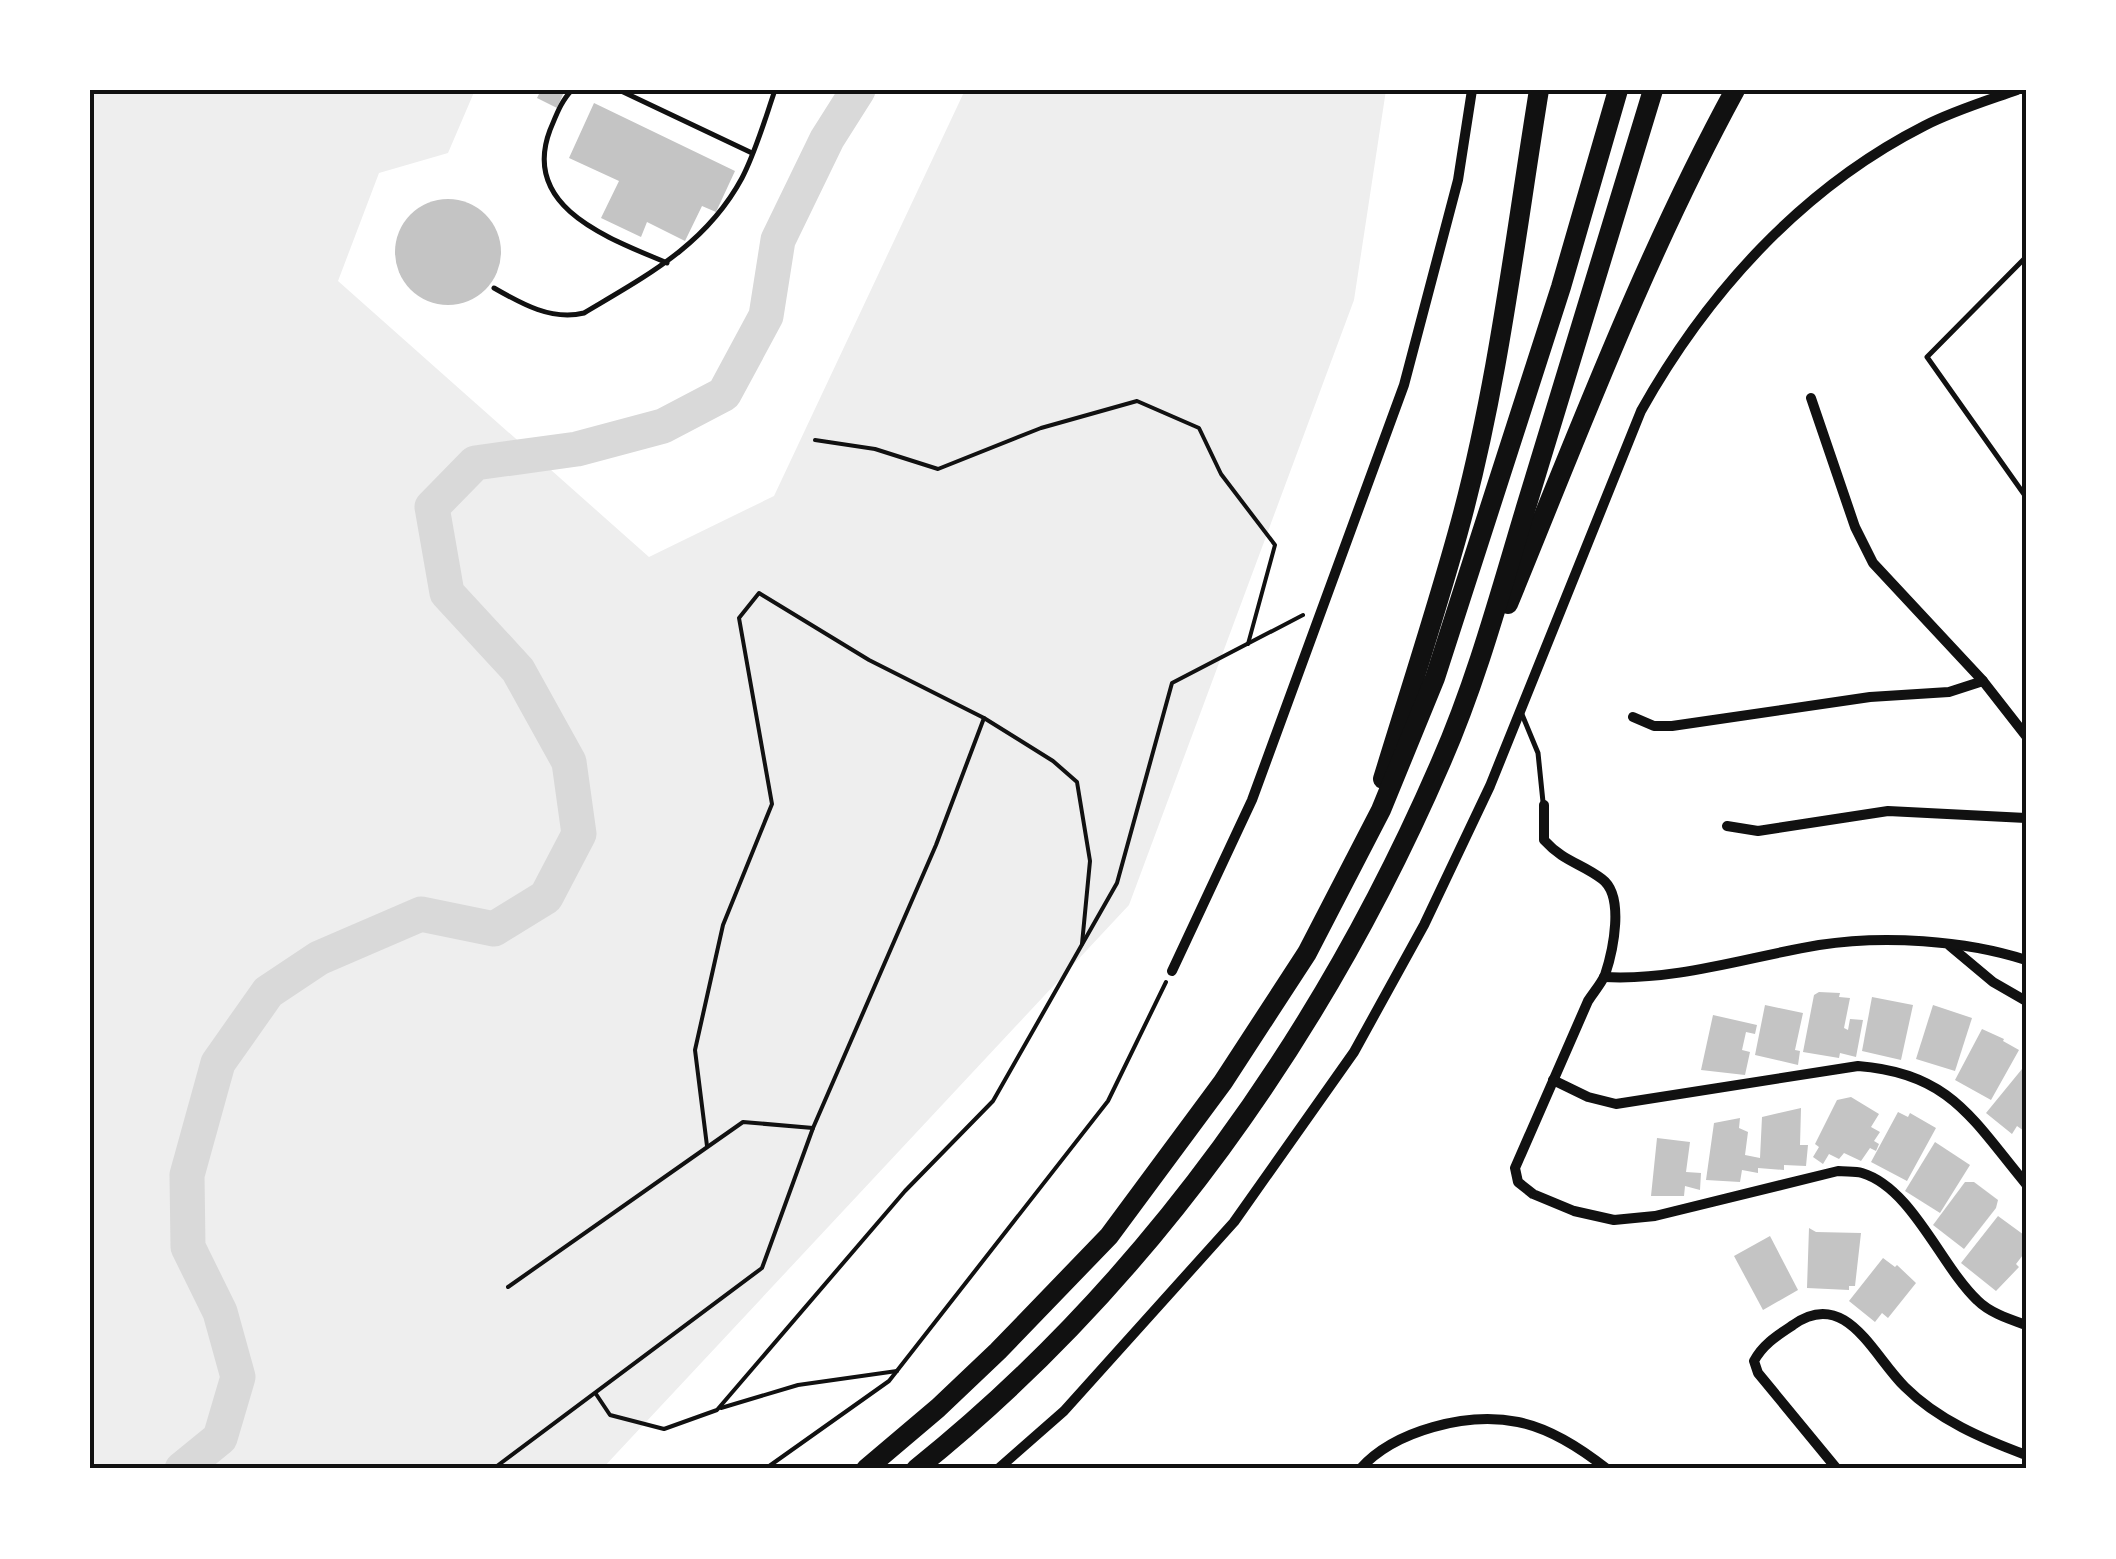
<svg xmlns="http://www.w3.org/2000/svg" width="2116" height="1559" font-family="Commissioner,sans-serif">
<rect width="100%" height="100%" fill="#fff"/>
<polygon fill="#eee" points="90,90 475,90 448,153 379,173 338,281 649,557 774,496 965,90 1386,90 1354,300 1129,905 602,1469 90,1469"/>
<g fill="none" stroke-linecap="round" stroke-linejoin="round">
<polyline stroke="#d9d9d9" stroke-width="35" points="182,1469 220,1438 238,1377 220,1312 188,1247 187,1175 218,1063 268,992 319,958 421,914 494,929 546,897 579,834 569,762 518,670 447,593 432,507 475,463 577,449 663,426 724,394 766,316 778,240 827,139 858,90"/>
</g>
<g fill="#c4c4c4">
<polygon points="541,90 565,90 557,108 537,98"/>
<polygon points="594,103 735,171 716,212 702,206 685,241 647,222 641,237 601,218 619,181 569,158"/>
<circle cx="448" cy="252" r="53"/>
<polygon points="1819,992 1840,993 1839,997 1850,998 1844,1028 1848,1030 1850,1019 1863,1020 1856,1057 1840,1053 1839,1058 1803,1052 1814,995"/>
<polygon points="1872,997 1913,1005 1901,1060 1862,1051"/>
<polygon points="1765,1005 1803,1013 1795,1050 1800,1051 1798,1065 1755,1055"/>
<polygon points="1933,1005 1972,1018 1955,1071 1916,1059"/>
<polygon points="1713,1015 1757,1025 1755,1034 1746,1032 1742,1050 1750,1052 1745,1075 1701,1070"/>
<polygon points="1982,1029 2004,1039 2003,1041 2019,1050 1991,1100 1955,1080"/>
<polygon points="2022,1069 2026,1072 2026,1128 2024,1131 2017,1126 2012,1134 1986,1113"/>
<polygon points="1851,1097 1879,1114 1871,1127 1880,1132 1874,1141 1879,1144 1876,1151 1870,1148 1861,1161 1844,1153 1839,1159 1829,1154 1823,1164 1813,1157 1819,1147 1815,1144 1837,1100"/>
<polygon points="1801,1108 1800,1145 1808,1145 1806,1166 1784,1165 1784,1170 1758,1168 1758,1173 1742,1170 1740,1182 1706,1180 1714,1123 1740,1118 1739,1128 1748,1132 1745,1155 1760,1158 1762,1117"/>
<polygon points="1898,1112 1908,1117 1910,1113 1936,1128 1907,1181 1871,1162"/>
<polygon points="1657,1138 1690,1142 1686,1172 1701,1173 1700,1190 1685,1186 1684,1196 1651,1196"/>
<polygon points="1935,1142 1970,1165 1940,1213 1905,1191"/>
<polygon points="1965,1182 1974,1182 1998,1200 1996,1208 1964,1249 1933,1225"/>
<polygon points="1998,1216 2024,1235 2026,1251 2016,1264 2019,1267 1996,1291 1961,1263"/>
<polygon points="1809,1228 1816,1232 1861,1233 1855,1286 1849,1286 1849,1290 1807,1288"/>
<polygon points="1770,1236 1798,1290 1763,1310 1734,1256"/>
<polygon points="1883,1258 1895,1267 1897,1265 1916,1283 1888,1318 1882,1313 1875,1322 1849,1301"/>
</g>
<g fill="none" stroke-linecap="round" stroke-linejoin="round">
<g stroke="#111" stroke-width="4">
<polyline points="815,440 875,449 938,469 1041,428 1137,401 1199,428 1221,474 1275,545 1248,644"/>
<polyline points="707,1146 695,1050 723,925 772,804 739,618 759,593 869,660 984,718 1053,761 1077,782 1090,861 1082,944"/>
<polyline points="508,1287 743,1122 813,1128"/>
<polyline points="596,1394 610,1415 664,1429 717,1410 905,1191 993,1101 1117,883 1172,683 1303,615"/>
<polyline points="721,1408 798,1385 897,1371"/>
<polyline points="493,1469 762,1268 813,1128 936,845 984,718"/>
<polyline points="765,1469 889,1381 1108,1101 1166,982"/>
</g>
<g stroke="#111" stroke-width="5">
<path d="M572 90C561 101 556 116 550 130 520 209 612 239 667 263"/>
<polyline points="619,90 752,153"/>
<polyline points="2026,257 1927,357 2026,497"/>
<path d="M494 288C522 304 552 321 584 313 646 276 706 245 742 178 756 151 765 119 775 90"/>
<polyline points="1521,712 1538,753 1543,802"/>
</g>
<g stroke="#111" stroke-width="10">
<polyline points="1811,398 1855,527 1873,563 1983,681 2026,736"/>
<polyline points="1633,717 1654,726 1672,726 1870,697 1949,692 1983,681"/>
<path d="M1544 805V840C1564 862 1581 863 1602 879 1625 896 1613 951 1605 975 1601 984 1593 993 1588 1001L1515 1168 1518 1182 1533 1194 1574 1211 1614 1220 1655 1216 1838 1171C1846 1172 1855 1171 1862 1173 1912 1188 1941 1266 1977 1300 1990 1313 2009 1319 2026 1325"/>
<polyline points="1727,826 1758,831 1888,811 2026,818"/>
<polyline points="1950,946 1993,982 2026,1001"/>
<polyline points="1172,971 1252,800 1404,385 1458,180 1472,90"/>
<path d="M1604 977C1677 981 1747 957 1819 945 1883 935 1964 940 2026 960"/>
<path d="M1553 1080 1588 1097 1616 1104 1858 1066C1950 1073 1972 1119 2026 1184"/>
<path d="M998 1469 1064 1411 1234 1222 1354 1052 1424 925 1490 786 1641 411C1707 293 1802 188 1924 126 1953 111 1986 101 2017 90"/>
<path d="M1360 1469C1395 1430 1467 1412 1518 1422 1549 1428 1583 1450 1607 1469"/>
<path d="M1837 1469 1758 1373 1754 1361C1763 1344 1778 1335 1793 1325 1846 1287 1873 1356 1905 1387 1938 1420 1983 1439 2026 1455"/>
</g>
<g stroke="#111" stroke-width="20">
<path d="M1508 604C1579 431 1645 255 1735 90"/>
<path d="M1383 779C1408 697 1435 615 1458 532 1498 388 1515 237 1539 90"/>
<polyline points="866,1469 938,1408 998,1351 1109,1236 1223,1082 1307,953 1381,810 1435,678 1561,287 1618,90"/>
<path d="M916 1469C1147 1284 1324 1033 1441 762 1477 680 1501 590 1527 504 1570 366 1612 228 1653 90"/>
</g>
</g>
<rect width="2116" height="1559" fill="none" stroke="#ffffff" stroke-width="185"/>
<rect x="92" y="92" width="1932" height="1374" fill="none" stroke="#111" stroke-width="4"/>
</svg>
